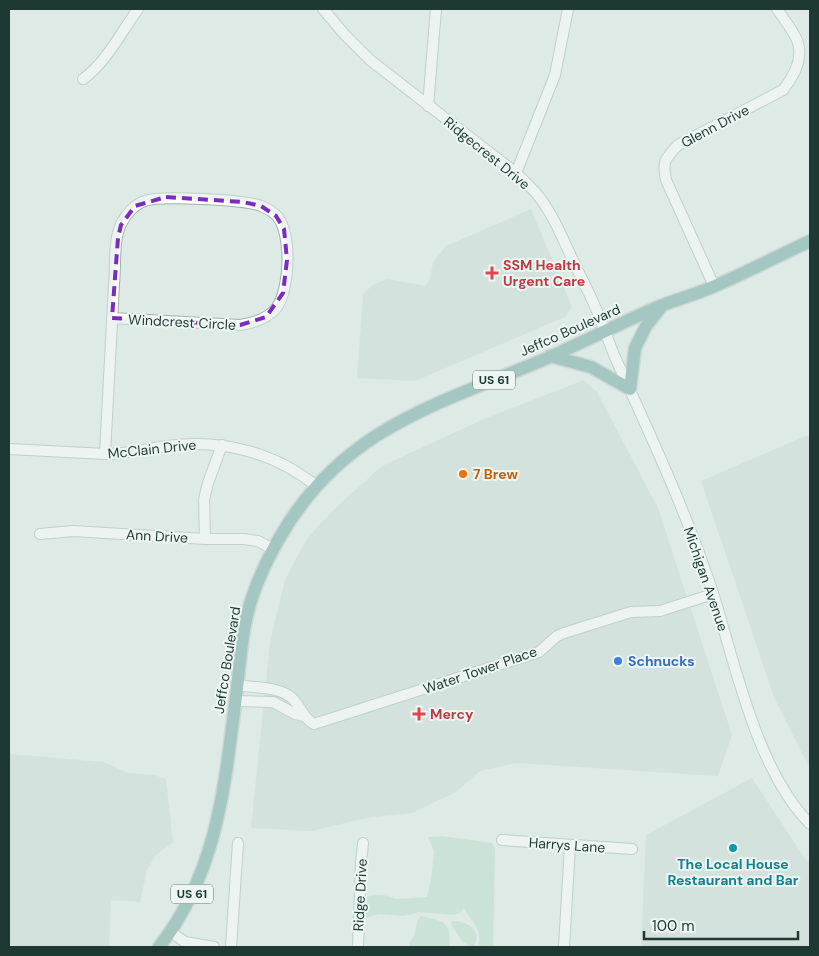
<svg xmlns="http://www.w3.org/2000/svg" width="819" height="956" font-family="'DM Sans',sans-serif">
<rect width="100%" height="100%" fill="#ddeae5"/>
<g fill="#cbd9d4">
<polygon points="531,209 572,307 565,317 415,381 357,378 363,294 373,285 387,279 425,286 430,279 433,262 446,246"/>
<polygon points="584,380 597,392 658,508 732,735 718,776 515,763 480,771 456,792 412,813 366,818 312,831 251,828 270,642 285,580 306,540 329,514 382,466 486,418"/>
<polygon points="810,434 810,769 774,697 701,481"/>
<polygon points="9,754 104,762 128,773 154,775 166,779 173,842 156,855 147,870 140,902 111,900 109,947 9,947"/>
<polygon points="752,778 806,860 810,862 810,947 641,947 646,835"/>
</g>
<g fill="#b4dcc3">
<path d="M442 836 492 843 495 850 493 947H478C484 930 471 922 464 908L460 913 455 915 419 912 403 916 379 914 365 918 364 917 367 897C375 894 387 894 395 899L427 897 431 881 434 851 428 837Z"/>
<path d="M421 916C443 921 452 921 449 947H409C409 941 412 941 414 936 417 929 415 922 421 916Z"/>
<path d="M454 921C468 921 484 932 473 947 463 946 455 930 450 922Z"/>
</g>
<g fill="none" stroke-linecap="round" stroke-linejoin="round">
<defs>
<g id="minor">
<path d="M323 9 345 35 370 60 516 173C522 179 529 185 535 192 551 210 560 233 570 254 577 270 586 286 593 302 601 319 607 337 614 355 650 434 687 513 714 596 736 668 757 770 810 824"/>
<path d="M83 79C105 64 122 31 138 9"/>
<polyline points="428,106 436,9"/>
<polyline points="516,173 555,75 568,9"/>
<path d="M714 286 666 180C662 161 665 159 678 145L783 90C793 77 803 61 798 43 795 33 783 18 777 9"/>
<path d="M9 449 105 454C129 454 152 447 177 445 226 440 277 454 316 486"/>
<path d="M105 454C108 398 111 341 114 284 116 266 113 241 121 224 126 214 135 204 145 201 159 195 247 200 261 206 266 208 274 213 277 216 292 234 290 288 277 307 268 319 254 323 240 325L112 318"/>
<polyline points="40,534 73,531 205,539 244,539 258,541 273,549"/>
<polyline points="205,539 204,499 208,483 222,445"/>
<path d="M237 685C254 688 281 686 294 700 302 709 303 718 314 724L539 652 557 636 564 633 631 612 660 611 713 594"/>
<polyline points="235,701 273,702 295,714 304,716"/>
<polyline points="502,840 632,849"/>
<polyline points="171,932 185,942 214,947"/>
<polyline points="231,947 238,843"/>
<polyline points="358,947 361,863 363,843"/>
<polyline points="564,947 570,845"/>
</g>
<g id="major">
<polyline points="550,356 591,367 630,389 635,348 646,326 661,307"/>
<path d="M159 947C216 874 224 792 235 704 239 676 240 648 246 620 252 591 265 563 280 537 344 426 440 404 550 357 587 340 623 322 660 306 678 299 697 294 715 286 747 272 778 256 810 241"/>
</g>
</defs>
<use href="#minor" stroke="#a0b1ac" stroke-width="12"/>
<use href="#major" stroke="#bcc4c2" stroke-width="15"/>
<use href="#minor" stroke="#fff" stroke-width="10"/>
<use href="#major" stroke="#5fa196" stroke-width="12"/>
</g>
<path d="M0 0H819V956H0ZM166 197 243 202 261 206 276 216 284 229 287 260 283 293 266 317 240 325 112 318 118 238 121 225 135 206Z" fill="#ddeae5" fill-opacity=".55" fill-rule="evenodd"/>
<path fill="none" stroke="#7b2cbf" stroke-width="4" stroke-dasharray="10 6" stroke-linejoin="round" d="M166 197 243 202 261 206 276 216 284 229 287 260 283 293 266 317 240 325 112 318 118 238 121 225 135 206Z"/>
<g fill="#e0444e" stroke="#edf6f3" stroke-width="2">
<path d="M489.5 265.5h5v5h5v5h-5v5h-5v-5h-5v-5h5z"/>
<path d="M416.5 706.5h5v5h5v5h-5v5h-5v-5h-5v-5h5z"/>
</g>
<circle fill="#e8710a" stroke="#edf6f3" stroke-width="2" cx="463" cy="474" r="5"/>
<circle fill="#3f7fe0" stroke="#edf6f3" stroke-width="2" cx="618" cy="661" r="5"/>
<circle fill="#0f9aa8" stroke="#edf6f3" stroke-width="2" cx="733" cy="848" r="5"/>
<g text-anchor="middle" stroke-width="4" stroke-linejoin="round" paint-order="stroke">
<g fill="#edf6f3" stroke="#5c726d" stroke-width="1">
<rect x="473" y="370.5" width="42" height="19" rx="4"/>
<rect x="171" y="884.5" width="42" height="19" rx="4"/>
</g>
<g font-size="12" font-weight="bold" fill="#1e3934">
<text x="494" y="384">US 61</text>
<text x="192" y="898">US 61</text>
</g>
<g font-size="14" fill="#1e3934" stroke="#edf6f3">
<text transform="translate(715 126) rotate(-28)" y="5">Glenn Drive</text>
<text transform="translate(487 153) rotate(39)" y="5">Ridgecrest Drive</text>
<text transform="translate(182 322) rotate(3)" y="5">Windcrest Circle</text>
<text transform="translate(570 330) rotate(-24)" y="5">Jeffco Boulevard</text>
<text transform="translate(152 449) rotate(-6)" y="5">McClain Drive</text>
<text transform="translate(157 536) rotate(3)" y="5">Ann Drive</text>
<text transform="translate(706 579) rotate(71)" y="5">Michigan Avenue</text>
<text transform="translate(227 660) rotate(-81)" y="5">Jeffco Boulevard</text>
<text transform="translate(480 670) rotate(-19)" y="5">Water Tower Place</text>
<text transform="translate(567 845) rotate(4)" y="5">Harrys Lane</text>
<text transform="translate(360 895) rotate(-87)" y="5">Ridge Drive</text>
</g>
<g font-size="14" font-weight="bold" fill="#be3a42" stroke="#edf6f3" text-anchor="start">
<text x="503" y="270">SSM Health<tspan x="503" dy="16">Urgent Care</tspan></text>
<text x="430" y="719">Mercy</text>
</g>
<g font-size="14" font-weight="bold" fill="#c56008" stroke="#edf6f3" text-anchor="start">
<text x="473" y="479">7 Brew</text>
</g>
<g font-size="14" font-weight="bold" fill="#366cbe" stroke="#edf6f3" text-anchor="start">
<text x="628" y="666">Schnucks</text>
</g>
<g font-size="14" font-weight="bold" fill="#0d838f" stroke="#edf6f3">
<text x="733" y="869">The Local House<tspan x="733" dy="16">Restaurant and Bar</tspan></text>
</g>
</g>
<rect width="819" height="956" fill="none" stroke="#1e3934" stroke-width="20"/>
<path d="M644 931v8h154v-8" fill="none" stroke="#1e3934" stroke-width="2.5"/>
<text x="652" y="931" font-size="15" fill="#1e3934" stroke="#edf6f3" stroke-width="4" paint-order="stroke">100 m</text>
</svg>
